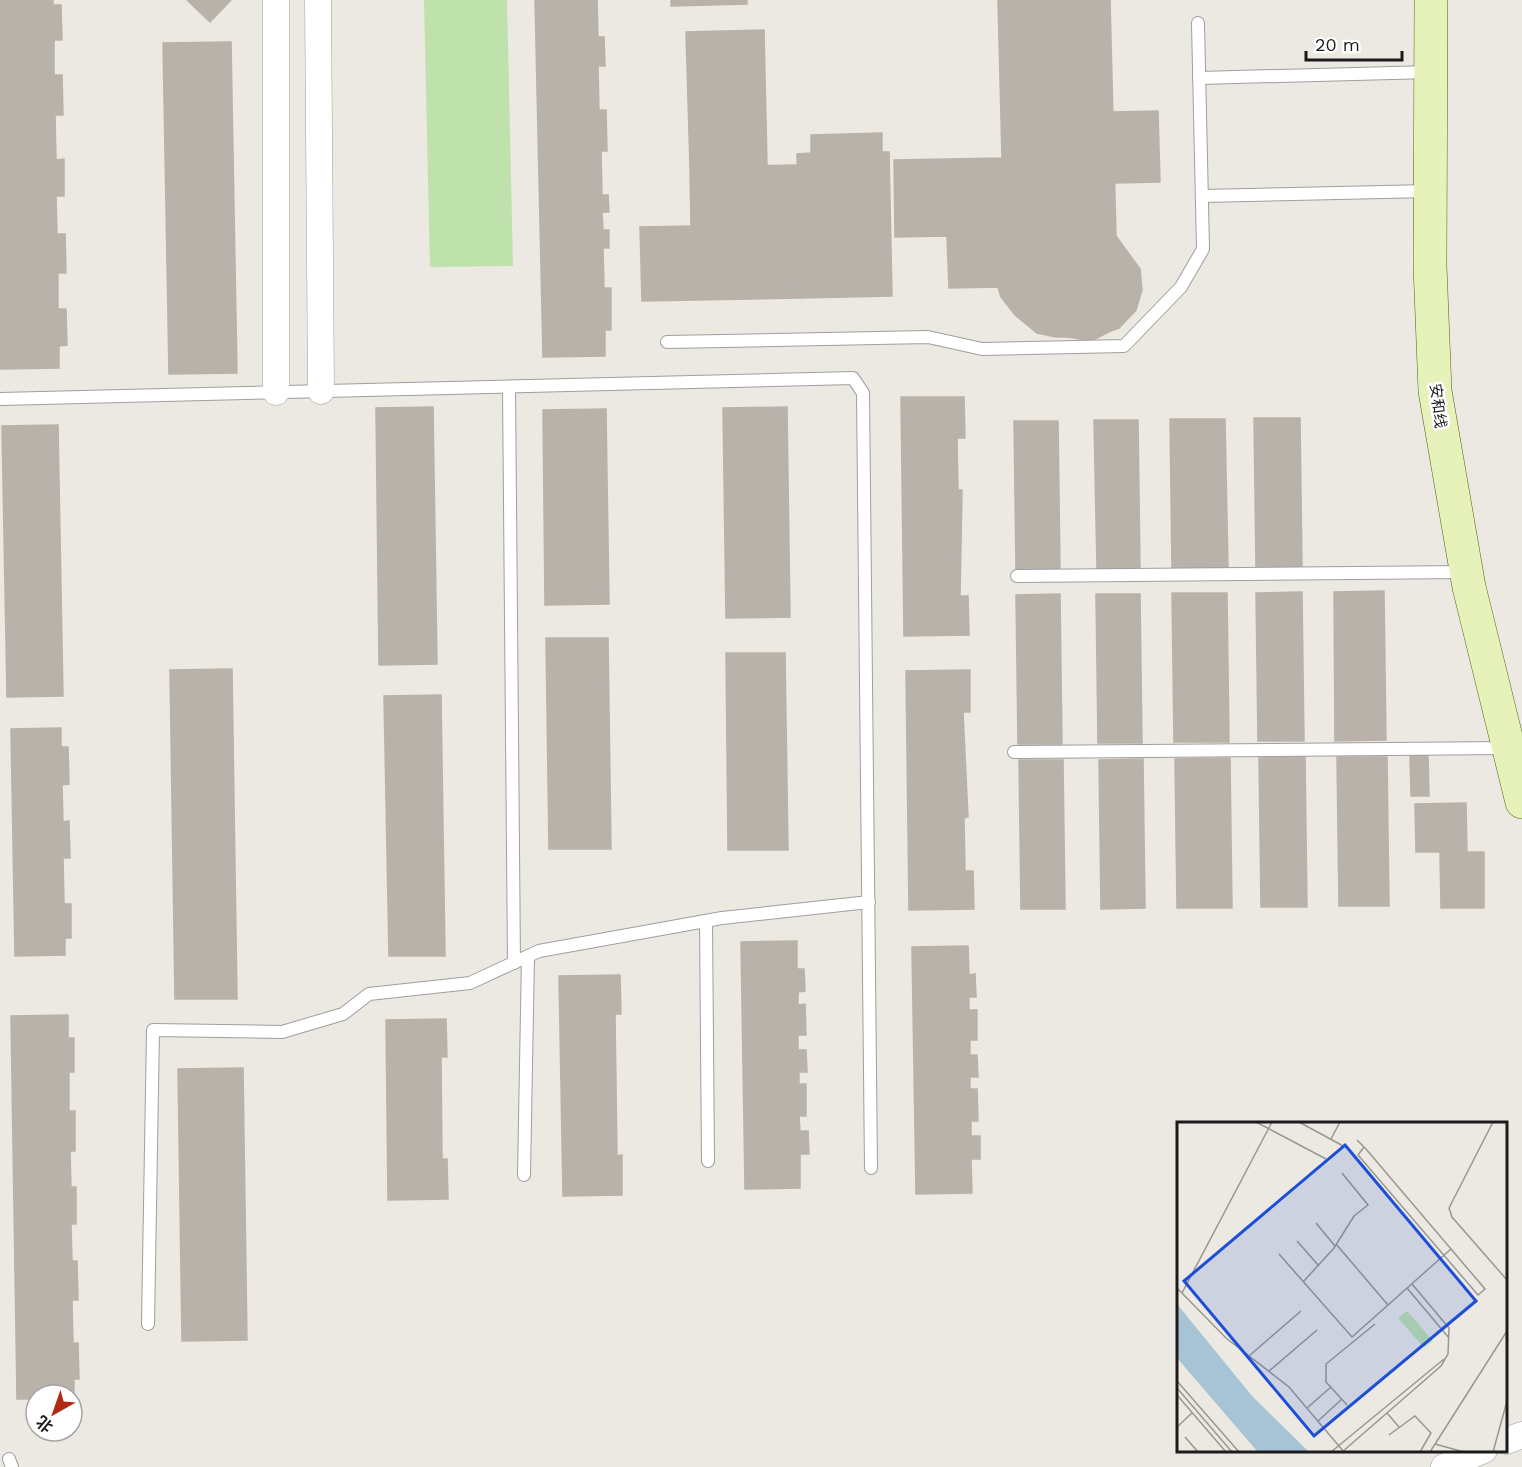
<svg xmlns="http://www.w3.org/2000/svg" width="1522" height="1467" font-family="'Work Sans','Noto Sans SC',sans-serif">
<rect width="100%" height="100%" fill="#ebe9e1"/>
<polygon fill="#bfe1ac" points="424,0 507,0 513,266 430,267"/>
<g fill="#b8b2ab" stroke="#bbb2a6" stroke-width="1.5">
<polygon points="0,0 53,0 53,5 61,5 62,40 54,40 54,75 62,75 63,115 55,115 56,160 64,159 64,196 56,196 57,234 65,234 66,273 58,273 58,309 66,309 67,345 59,346 59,368 0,369"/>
<polygon points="187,0 231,0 210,22"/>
<polygon points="535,0 597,0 598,37 604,37 605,66 598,66 599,110 606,110 607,151 601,151 602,195 608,195 609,212 602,212 603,230 609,230 609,248 603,248 604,288 611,288 611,330 605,330 605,356 543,357"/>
<polygon points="671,0 747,0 747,4 671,6"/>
<polygon points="998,0 1110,0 1116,236 1140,269 1142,290 1136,310 1119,328 1094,337 1056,337 1037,333 1015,315 1001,297 998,287 949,288 947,236 895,237 894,160 1002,158"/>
<polygon points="764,30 767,165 690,167 686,32"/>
<polygon points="231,42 237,373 169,374 163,43"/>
<polygon points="1158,111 1160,182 1115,183 1113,112"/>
<polygon points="882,133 882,152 889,152 892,296 801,298 797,154 811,153 811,135"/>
<polygon points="998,160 1035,173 1059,187 1090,212 1112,239 1101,248 1128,293 1121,320 1107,333 1091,341 1063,336 1038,321 1009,297 971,250 962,228 954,179 967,162"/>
<polygon points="797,165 799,224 691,226 690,167"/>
<polygon points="799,224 801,298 642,301 640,227"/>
<polygon points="901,397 964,397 965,438 957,438 958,490 962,490 960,596 968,596 969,635 904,636"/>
<polygon points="433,407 437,664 379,665 376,408"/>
<polygon points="787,407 790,617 726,618 723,408"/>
<polygon points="606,409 609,604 545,605 543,410"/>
<polygon points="1254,418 1300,418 1302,567 1256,568"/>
<polygon points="1170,419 1225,419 1228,568 1172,569"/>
<polygon points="1094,420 1138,420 1140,569 1097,569"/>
<polygon points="1014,421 1058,421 1060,570 1016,570"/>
<polygon points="58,425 63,696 7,697 2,426"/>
<polygon points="1384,591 1386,740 1335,741 1334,592"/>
<polygon points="1302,592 1304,741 1258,741 1256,593"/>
<polygon points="1172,593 1227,593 1229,742 1174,742"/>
<polygon points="1060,594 1062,744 1018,744 1016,595"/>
<polygon points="1096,594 1140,594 1142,743 1098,743"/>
<polygon points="546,638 608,638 611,849 549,849"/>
<polygon points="726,653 785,653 788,850 728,850"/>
<polygon points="232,669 237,999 175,999 170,670"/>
<polygon points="970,670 970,712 963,712 968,817 964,818 965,871 973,871 974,909 909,910 906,671"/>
<polygon points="441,695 445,956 389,956 384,696"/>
<polygon points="61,728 61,747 68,747 69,784 62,785 63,822 69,821 70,858 63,858 64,904 71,904 71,938 65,938 65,955 15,956 11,729"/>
<polygon points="1410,756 1428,756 1429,796 1411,796"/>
<polygon points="1305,757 1307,907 1261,907 1259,758"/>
<polygon points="1337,757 1387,757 1389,906 1339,906"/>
<polygon points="1230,758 1232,908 1177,908 1175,759"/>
<polygon points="1143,759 1145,908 1101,909 1099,760"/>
<polygon points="1019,760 1063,760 1065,909 1021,909"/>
<polygon points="1466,803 1467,852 1416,852 1415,804"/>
<polygon points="1440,852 1484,852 1484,908 1441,908"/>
<polygon points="797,941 797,969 804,969 805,991 798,992 798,1005 805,1004 806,1035 798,1035 798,1050 806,1050 807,1072 799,1072 799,1084 806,1084 806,1116 799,1116 800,1131 808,1131 809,1154 800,1154 800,1188 745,1189 741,942"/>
<polygon points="968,946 969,975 975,974 976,997 969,997 969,1010 977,1010 977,1040 970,1040 970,1055 977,1055 978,1077 970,1077 970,1089 977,1089 978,1121 971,1121 971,1136 980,1136 980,1159 971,1159 972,1193 916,1194 912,947"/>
<polygon points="620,975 621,1014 615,1014 617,1156 622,1155 622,1195 563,1196 559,976"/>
<polygon points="68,1015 68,1038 74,1038 74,1072 69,1072 69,1111 75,1111 75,1151 70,1151 71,1187 76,1187 76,1224 71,1224 72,1261 77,1261 78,1300 72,1300 73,1343 78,1343 79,1379 74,1379 74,1398 72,1395 36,1395 36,1399 17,1399 11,1016"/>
<polygon points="446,1019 447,1057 441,1057 442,1159 447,1159 448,1199 388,1200 386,1020"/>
<polygon points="243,1068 247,1340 182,1341 178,1069"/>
</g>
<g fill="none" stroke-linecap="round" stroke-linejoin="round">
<defs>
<g id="service">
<polyline points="1199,78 1430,72"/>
<polyline points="1202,196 1429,191"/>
<polyline points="667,342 928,337 982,349 1124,346 1181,287 1203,249 1198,23"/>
<polyline points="509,387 514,963"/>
<polyline points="0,399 853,378 863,393 871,1168"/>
<polyline points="1017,576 1466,572"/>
<polyline points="1014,752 1508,748"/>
<polyline points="706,921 708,1161"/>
<polyline points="524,1175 528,956"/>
<polyline points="148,1324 153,1030 282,1032 343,1014 369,994 470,983 539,951 722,918 869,902"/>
<polyline points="9,1459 12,1467"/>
</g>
<g id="minor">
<polyline points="276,0 276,392"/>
<polyline points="318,0 321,391"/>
<polyline points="1506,1441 1522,1435"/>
<polyline points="1444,1467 1484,1450"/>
</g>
<polyline id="secondary" points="1431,0 1430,266 1435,391 1469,587 1522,802"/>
</defs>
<use href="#service" stroke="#9f9f9f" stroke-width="14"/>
<use href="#minor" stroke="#9f9f9f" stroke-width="27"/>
<use href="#secondary" stroke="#4f6410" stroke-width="34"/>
<use href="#service" stroke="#fff" stroke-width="12"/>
<use href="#minor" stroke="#fff" stroke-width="26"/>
<use href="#secondary" stroke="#e7f1ba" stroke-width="33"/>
</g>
<g text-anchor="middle" stroke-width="5" stroke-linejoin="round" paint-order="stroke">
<g font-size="15" fill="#1b1b1b" stroke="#fff">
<text transform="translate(1438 406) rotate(83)" y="5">安和线</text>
</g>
</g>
<g transform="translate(1177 1122)">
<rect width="330" height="330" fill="#ebe9e1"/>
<path d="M230 189 256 219 247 226 221 196Z" fill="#bfe1ac"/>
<path d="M0 182 75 274 132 330 80 329 0 236Z" fill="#a6c4d5"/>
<path fill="none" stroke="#989792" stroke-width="1.5" d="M79 0 149 37M122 0 168 25M316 0 272 86 275 95 330 158M154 17 163 0M180 18 189 27 308 167 301 173 181 33 187 25M139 101 158 124M120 119 142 144M159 122 211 183M102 132 175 215 274 127M126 160 157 126 177 94 191 83 165 51M0 166 49 216 112 265 167 330M230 166 272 216M5 171 95 0M72 234 124 189M92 249 140 208M0 259 62 330M0 266 55 330M0 273 49 330M170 283 149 260V242L198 202M130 286 154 265M210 291 222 305M141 299 165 277M0 305 15 291M212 313 238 294 254 311 243 330M8 315 21 330M258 322 287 330M154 330 267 237M165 330 264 244 271 232 272 206 235 162M253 330 330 209M316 330 330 279"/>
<path fill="#1d4ed8" fill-opacity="0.15" stroke="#1d4ed8" stroke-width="3" d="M168 23 299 179 137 314 7 159Z"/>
<rect width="330" height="330" fill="none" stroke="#1b1b1b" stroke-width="3"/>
</g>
<g transform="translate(54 1413) rotate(220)"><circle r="28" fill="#ffffff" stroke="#a4a4a4" stroke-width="1.5"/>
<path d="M0-4.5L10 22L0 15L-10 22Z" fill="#b02b15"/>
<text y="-9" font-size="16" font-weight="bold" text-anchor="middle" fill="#1b1b1b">北</text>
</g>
<path d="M1306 51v9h96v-9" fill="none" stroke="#1b1b1b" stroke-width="3"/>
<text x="1315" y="51" font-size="18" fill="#1b1b1b" stroke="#ffffff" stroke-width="4.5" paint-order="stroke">20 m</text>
</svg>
